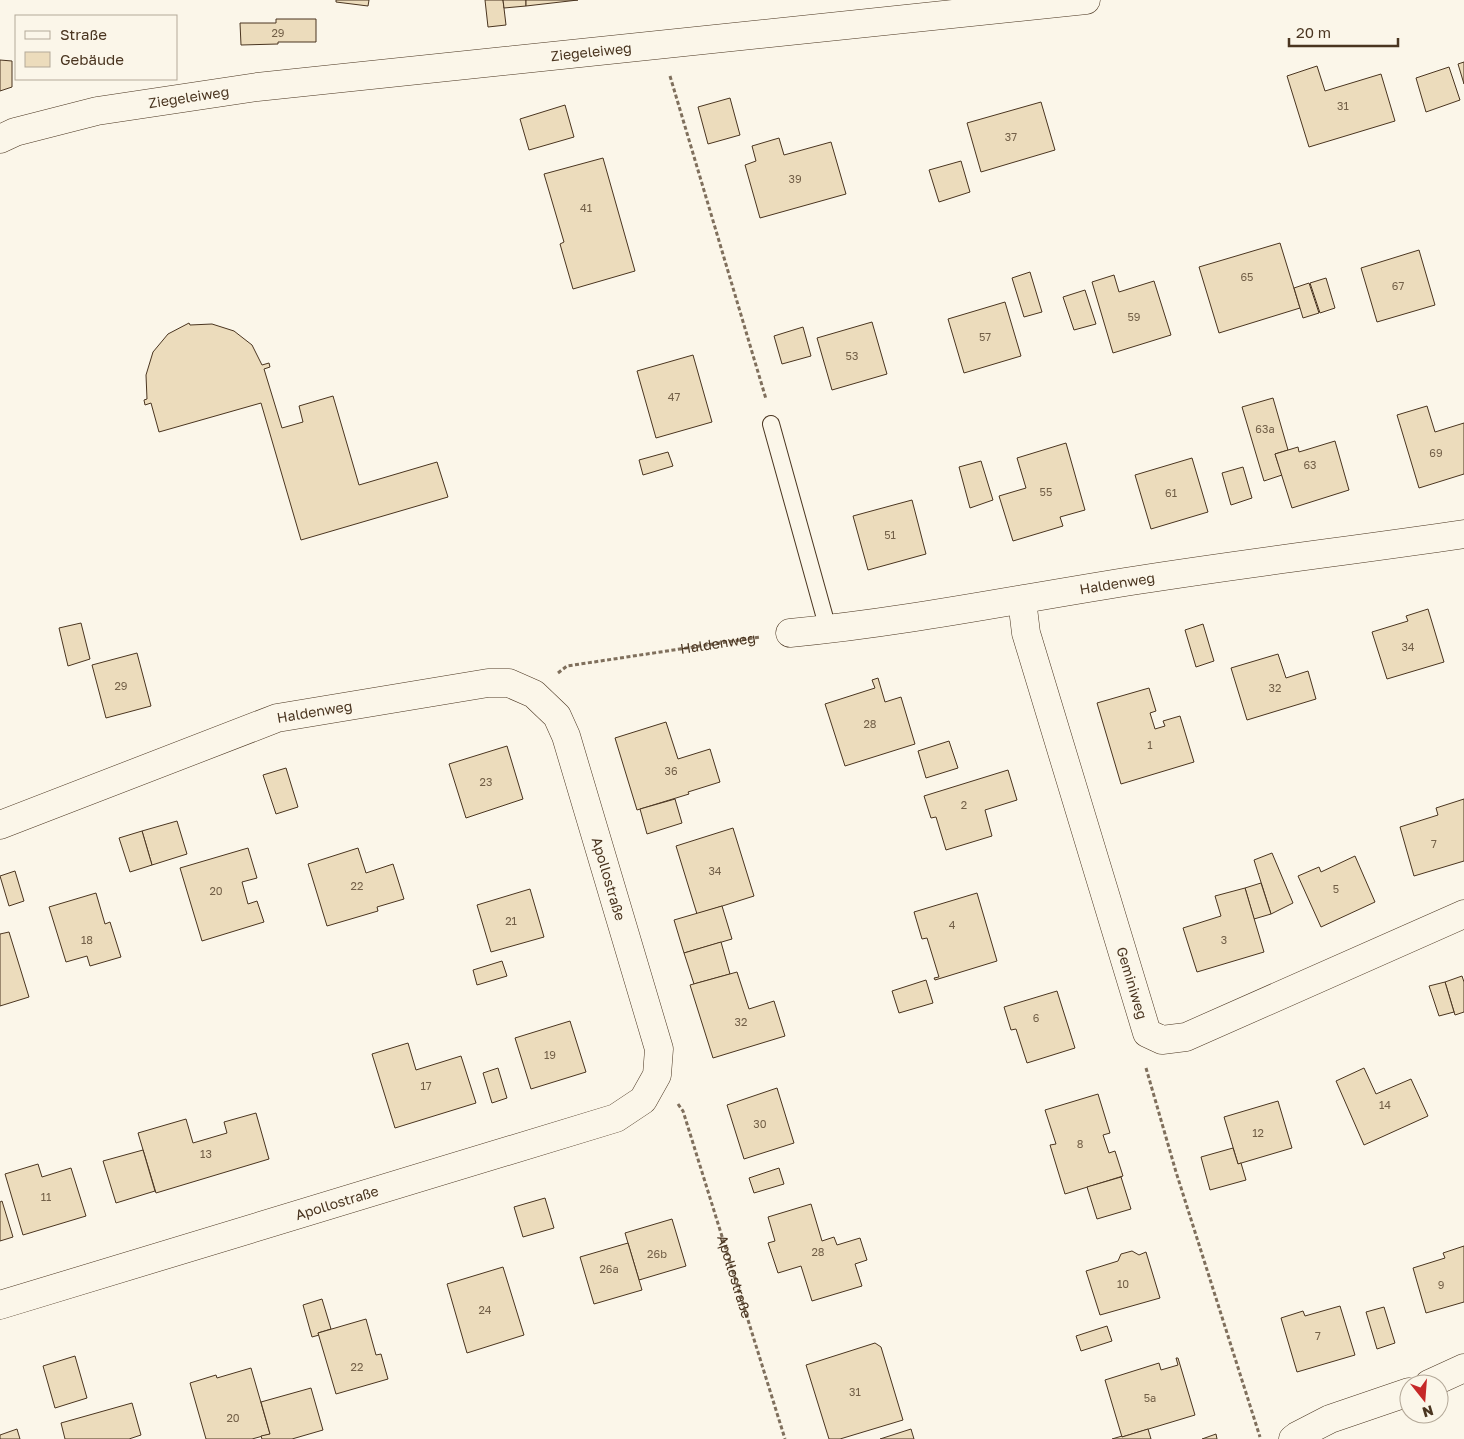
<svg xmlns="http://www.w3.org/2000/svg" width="1464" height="1439" font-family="'Golos Text',sans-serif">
<rect width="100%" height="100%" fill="#fbf6e9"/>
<g fill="#ecdcbc" stroke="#4a3520">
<polygon points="336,0 369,0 368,6 336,2"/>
<polygon points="485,0 503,0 506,25 488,27"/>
<polygon points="503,0 526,0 526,6 504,8"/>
<polygon points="526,0 578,0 526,6"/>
<polygon points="276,19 316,19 316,42 278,42 278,44 241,45 240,23 276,23"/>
<polygon points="0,60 12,61 12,87 0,91"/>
<polygon points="1464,62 1464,84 1458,64"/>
<polygon points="1317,66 1325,91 1381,74 1395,121 1309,147 1287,76"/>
<polygon points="1449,67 1460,100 1426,112 1416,78"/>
<polygon points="730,98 740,135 708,144 698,107"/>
<polygon points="1041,102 1055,150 981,172 967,123"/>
<polygon points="565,105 574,137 529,150 520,119"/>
<polygon points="779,138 784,155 831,142 846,194 760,218 745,165 756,161 752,146"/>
<polygon points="603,158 635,271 573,289 560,244 564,242 544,174"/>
<polygon points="961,161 970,192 939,202 929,170"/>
<polygon points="1280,243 1300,308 1219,333 1199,267"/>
<polygon points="1419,250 1435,305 1377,322 1361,268"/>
<polygon points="1030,272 1042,312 1024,317 1012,278"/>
<polygon points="1114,275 1119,292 1154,281 1171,335 1113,353 1092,282"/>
<polygon points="1326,278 1335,308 1320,313 1310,283"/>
<polygon points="1309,283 1319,313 1303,318 1294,288"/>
<polygon points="1085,290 1096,324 1074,330 1063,297"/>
<polygon points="1005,302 1021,356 964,373 948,319"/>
<polygon points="872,322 887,374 832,390 817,338"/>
<polygon points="189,323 190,325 212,324 234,331 252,345 262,365 269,363 270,367 264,369 282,428 303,422 299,406 333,396 359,485 437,462 448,497 301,540 261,403 159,432 151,403 145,405 144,400 147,399 146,375 153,352 168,334"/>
<polygon points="803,327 811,356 782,364 774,336"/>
<polygon points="693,355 712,422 656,438 637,371"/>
<polygon points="1273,398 1288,450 1275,454 1282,475 1264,481 1242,407"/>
<polygon points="1427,406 1435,432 1464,423 1464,474 1419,488 1397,415"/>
<polygon points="1335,441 1349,490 1292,508 1275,454 1298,447 1299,452"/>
<polygon points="1066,443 1085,510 1060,517 1063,526 1013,541 999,496 1026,488 1017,458"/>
<polygon points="668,452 673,466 643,475 639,460"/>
<polygon points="1192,458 1208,512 1151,529 1135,475"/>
<polygon points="981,461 993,500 970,508 959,467"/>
<polygon points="1243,467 1252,498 1231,505 1222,473"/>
<polygon points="912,500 926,554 868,570 853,516"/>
<polygon points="1428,609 1444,662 1387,679 1372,632 1408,621 1406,616"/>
<polygon points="81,623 90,659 68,666 59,628"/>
<polygon points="1203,624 1214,661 1196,667 1185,630"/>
<polygon points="137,653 151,706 106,718 92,665"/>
<polygon points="1278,654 1286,678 1308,671 1316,699 1247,720 1231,668"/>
<polygon points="878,678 885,702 901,697 915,744 845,766 825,704 875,688 872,680"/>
<polygon points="1149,688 1156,711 1150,713 1155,729 1165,726 1163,721 1180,716 1194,762 1121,784 1097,703"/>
<polygon points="666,722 678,759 710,749 720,782 688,792 689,794 637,810 615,738"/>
<polygon points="949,741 958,768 926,778 918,751"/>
<polygon points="507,746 523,799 466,818 449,764"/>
<polygon points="286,768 298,807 276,814 263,775"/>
<polygon points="1008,770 1017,800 985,810 992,836 946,850 936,817 931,818 924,796"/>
<polygon points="675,799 682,823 647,834 640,809"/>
<polygon points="1464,799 1464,861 1414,876 1400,827 1438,815 1436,808"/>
<polygon points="177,821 187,854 152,865 142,831"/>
<polygon points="733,828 754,896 697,914 676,846"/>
<polygon points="142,831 152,865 130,872 119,838"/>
<polygon points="248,848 257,878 242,882 248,904 257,901 264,922 202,941 180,868"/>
<polygon points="358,848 366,873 393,864 404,899 377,907 378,911 327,926 308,864"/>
<polygon points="1272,853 1293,903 1271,914 1254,860"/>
<polygon points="1355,856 1375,902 1321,927 1298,876 1319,867 1321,872"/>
<polygon points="15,871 24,901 9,906 0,876"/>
<polygon points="1261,883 1271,914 1254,919 1245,888"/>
<polygon points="1245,888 1264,952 1197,972 1183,928 1221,916 1215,896"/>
<polygon points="530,889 544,937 491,952 477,905"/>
<polygon points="96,893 105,924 110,922 121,957 90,966 87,956 66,962 49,907"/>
<polygon points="977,893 997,961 935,980 934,978 939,977 927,938 922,939 914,912"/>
<polygon points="722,906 732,939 684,953 674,920"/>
<polygon points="9,932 29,997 0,1006 0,934"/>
<polygon points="721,942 730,974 694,984 684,953"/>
<polygon points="502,961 507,976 477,985 473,970"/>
<polygon points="737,972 749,1009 774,1001 785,1036 713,1058 690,985"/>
<polygon points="1462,976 1464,982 1464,1012 1455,1015 1445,982"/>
<polygon points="926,980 933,1003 899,1013 892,991"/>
<polygon points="1445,982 1454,1012 1439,1016 1429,986"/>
<polygon points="1057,991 1075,1048 1027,1063 1016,1029 1011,1030 1004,1007"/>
<polygon points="570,1021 586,1072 531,1089 515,1038"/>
<polygon points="408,1043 416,1070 461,1056 476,1103 395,1128 372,1054"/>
<polygon points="498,1068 507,1098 492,1103 483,1073"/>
<polygon points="1364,1068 1376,1094 1411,1079 1428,1116 1364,1145 1336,1081"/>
<polygon points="777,1088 794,1143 744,1159 727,1105"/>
<polygon points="1098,1094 1110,1133 1103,1135 1109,1153 1115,1151 1123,1176 1065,1194 1050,1145 1056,1144 1045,1110"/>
<polygon points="1278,1101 1292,1148 1238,1164 1224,1117"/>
<polygon points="256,1113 269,1159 156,1193 138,1133 186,1119 193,1143 227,1133 224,1122"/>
<polygon points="1233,1148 1238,1164 1241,1163 1246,1180 1210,1190 1201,1157"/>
<polygon points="143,1150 155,1191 116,1203 103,1161"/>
<polygon points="38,1164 42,1177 71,1168 86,1216 23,1235 5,1174"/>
<polygon points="779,1168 784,1184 754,1193 749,1178"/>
<polygon points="1121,1177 1131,1209 1097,1219 1087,1187"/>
<polygon points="545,1198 554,1228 523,1237 514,1207"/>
<polygon points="2,1201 13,1237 0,1241 0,1202"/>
<polygon points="811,1204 822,1241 834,1237 837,1245 860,1238 867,1260 855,1264 862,1286 812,1301 801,1266 778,1273 768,1243 775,1241 768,1217"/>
<polygon points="672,1219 686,1266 639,1280 625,1233"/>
<polygon points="628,1243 642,1290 594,1304 580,1257"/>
<polygon points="1464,1246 1464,1302 1426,1313 1413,1268 1445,1258 1443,1253"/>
<polygon points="1132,1251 1139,1255 1146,1252 1160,1298 1100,1315 1086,1271 1118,1261 1121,1254"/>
<polygon points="503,1267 524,1335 467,1353 447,1284"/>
<polygon points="322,1299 331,1329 318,1333 319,1335 312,1337 303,1305"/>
<polygon points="1340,1306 1355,1355 1297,1372 1281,1318 1303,1311 1305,1316"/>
<polygon points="1384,1307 1395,1343 1377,1349 1366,1312"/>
<polygon points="366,1319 376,1355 381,1354 388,1379 336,1394 318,1333"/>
<polygon points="1107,1326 1112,1341 1081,1351 1076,1336"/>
<polygon points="875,1343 881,1347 903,1420 840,1439 829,1439 806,1365"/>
<polygon points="75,1356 87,1398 55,1408 43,1366"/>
<polygon points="1176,1358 1178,1358 1195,1415 1122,1437 1105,1380 1159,1363 1161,1370 1178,1365"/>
<polygon points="251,1368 270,1434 252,1439 206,1439 190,1383 216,1375 217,1378"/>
<polygon points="311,1388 323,1430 292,1439 262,1439 261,1436 270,1434 261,1402"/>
<polygon points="132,1403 141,1435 129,1439 65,1439 61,1423"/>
<polygon points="17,1429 20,1439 0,1439 0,1435"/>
<polygon points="911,1429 914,1439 880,1439"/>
<polygon points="1148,1429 1151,1439 1112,1439 1122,1436 1122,1437"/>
<polygon points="1216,1434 1217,1439 1202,1439"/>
</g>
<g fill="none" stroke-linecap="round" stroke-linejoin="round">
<defs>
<polyline id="service" points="771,424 828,629"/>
<g id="minor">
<path id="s3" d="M0 139 15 132 97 111 257 87 1086 0"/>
<path id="s4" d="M1022 600 1026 633 1147 1033 1162 1040 1186 1037 1464 914"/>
<path id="s5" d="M790 633C907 622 1022 598 1138 580 1246 563 1355 550 1464 534"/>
<path id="s6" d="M0 825 277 718 488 683H509L534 694 557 716 566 736 659 1049 657 1075 643 1100 616 1118 0 1305"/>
<polyline points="1429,1384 1464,1368"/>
<polyline points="1293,1439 1297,1436 1330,1419 1409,1392"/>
</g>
</defs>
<use href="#service" stroke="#4a3520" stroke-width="18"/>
<use href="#minor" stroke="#4a3520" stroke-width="29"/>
<g stroke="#7f6f5c" stroke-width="3" stroke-dasharray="4 2.5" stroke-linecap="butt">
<polyline points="670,76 766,399"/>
<path id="s1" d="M558 673 567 666 760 637"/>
<polyline points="1146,1068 1176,1172 1260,1437"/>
<path id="s2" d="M678 1104 683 1111 785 1439"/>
</g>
<use href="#service" stroke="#fbf6e9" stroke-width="16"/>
<use href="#minor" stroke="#fbf6e9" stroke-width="28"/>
</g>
<g text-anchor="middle" stroke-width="4" stroke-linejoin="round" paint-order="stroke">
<g font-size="11" fill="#725f47">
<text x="278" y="37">29</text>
<text x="1343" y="110">31</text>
<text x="1011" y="141">37</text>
<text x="795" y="183">39</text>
<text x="586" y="212">41</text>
<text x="1247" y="281">65</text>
<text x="1398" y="290">67</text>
<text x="1134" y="321">59</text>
<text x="985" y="341">57</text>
<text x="852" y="360">53</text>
<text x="674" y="401">47</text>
<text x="1265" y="433">63a</text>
<text x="1436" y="457">69</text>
<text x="1310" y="469">63</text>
<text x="1046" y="496">55</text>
<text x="1171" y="497">61</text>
<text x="890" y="539">51</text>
<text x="1408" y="651">34</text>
<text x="121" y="690">29</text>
<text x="1275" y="692">32</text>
<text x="870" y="728">28</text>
<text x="1150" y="749">1</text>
<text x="671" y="775">36</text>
<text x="486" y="786">23</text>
<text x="964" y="809">2</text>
<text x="1434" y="848">7</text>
<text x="715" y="875">34</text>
<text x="357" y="890">22</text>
<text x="1336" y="893">5</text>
<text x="216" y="895">20</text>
<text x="511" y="925">21</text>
<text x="952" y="929">4</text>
<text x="87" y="944">18</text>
<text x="1224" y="944">3</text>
<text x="1036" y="1022">6</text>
<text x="741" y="1026">32</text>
<text x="550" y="1059">19</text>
<text x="426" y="1090">17</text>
<text x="1385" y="1109">14</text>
<text x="760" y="1128">30</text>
<text x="1258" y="1137">12</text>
<text x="1080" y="1148">8</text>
<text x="206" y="1158">13</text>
<text x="46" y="1201">11</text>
<text x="818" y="1256">28</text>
<text x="657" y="1258">26b</text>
<text x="609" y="1273">26a</text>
<text x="1123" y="1288">10</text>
<text x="1441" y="1289">9</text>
<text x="485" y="1314">24</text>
<text x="1318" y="1340">7</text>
<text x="357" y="1371">22</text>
<text x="855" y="1396">31</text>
<text x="1150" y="1402">5a</text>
<text x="233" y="1422">20</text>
</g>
<g font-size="14" fill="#4a3520" stroke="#fbf6e9">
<text dy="5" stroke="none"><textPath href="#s3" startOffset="599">Ziegeleiweg</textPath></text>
<text dy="5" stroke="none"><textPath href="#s3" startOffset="194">Ziegeleiweg</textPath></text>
<text dy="5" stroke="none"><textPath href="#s5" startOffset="331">Haldenweg</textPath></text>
<text dy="5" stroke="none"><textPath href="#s1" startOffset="164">Haldenweg</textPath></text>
<text dy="5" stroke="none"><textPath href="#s6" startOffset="335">Haldenweg</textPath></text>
<text dy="5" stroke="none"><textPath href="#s6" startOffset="762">Apollostraße</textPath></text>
<text dy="5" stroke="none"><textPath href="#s4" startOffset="399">Geminiweg</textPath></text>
<text transform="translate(337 1203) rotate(-17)" y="5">Apollostraße</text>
<text dy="5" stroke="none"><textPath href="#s2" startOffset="182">Apollostraße</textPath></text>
</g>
</g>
<rect x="15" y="15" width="162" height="65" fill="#fbf6e9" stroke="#b4a999"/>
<rect x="25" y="31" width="25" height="8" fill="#fbf6e9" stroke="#b4a999"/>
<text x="60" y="40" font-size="15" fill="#4a3520">Straße</text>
<rect x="25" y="52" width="25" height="15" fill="#ecdcbc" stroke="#b4a999"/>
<text x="60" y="65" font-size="15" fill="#4a3520">Gebäude</text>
<g transform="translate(1424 1399) rotate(163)"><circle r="24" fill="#fbf6e9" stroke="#b4a999"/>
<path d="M0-4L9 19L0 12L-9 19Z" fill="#c62828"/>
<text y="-8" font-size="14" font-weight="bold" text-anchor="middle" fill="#4a3520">N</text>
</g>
<path d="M1289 38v8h109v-8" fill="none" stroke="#4a3520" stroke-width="2.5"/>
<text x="1296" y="38" font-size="15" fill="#4a3520" stroke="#fbf6e9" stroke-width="4" paint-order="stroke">20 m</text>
</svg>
